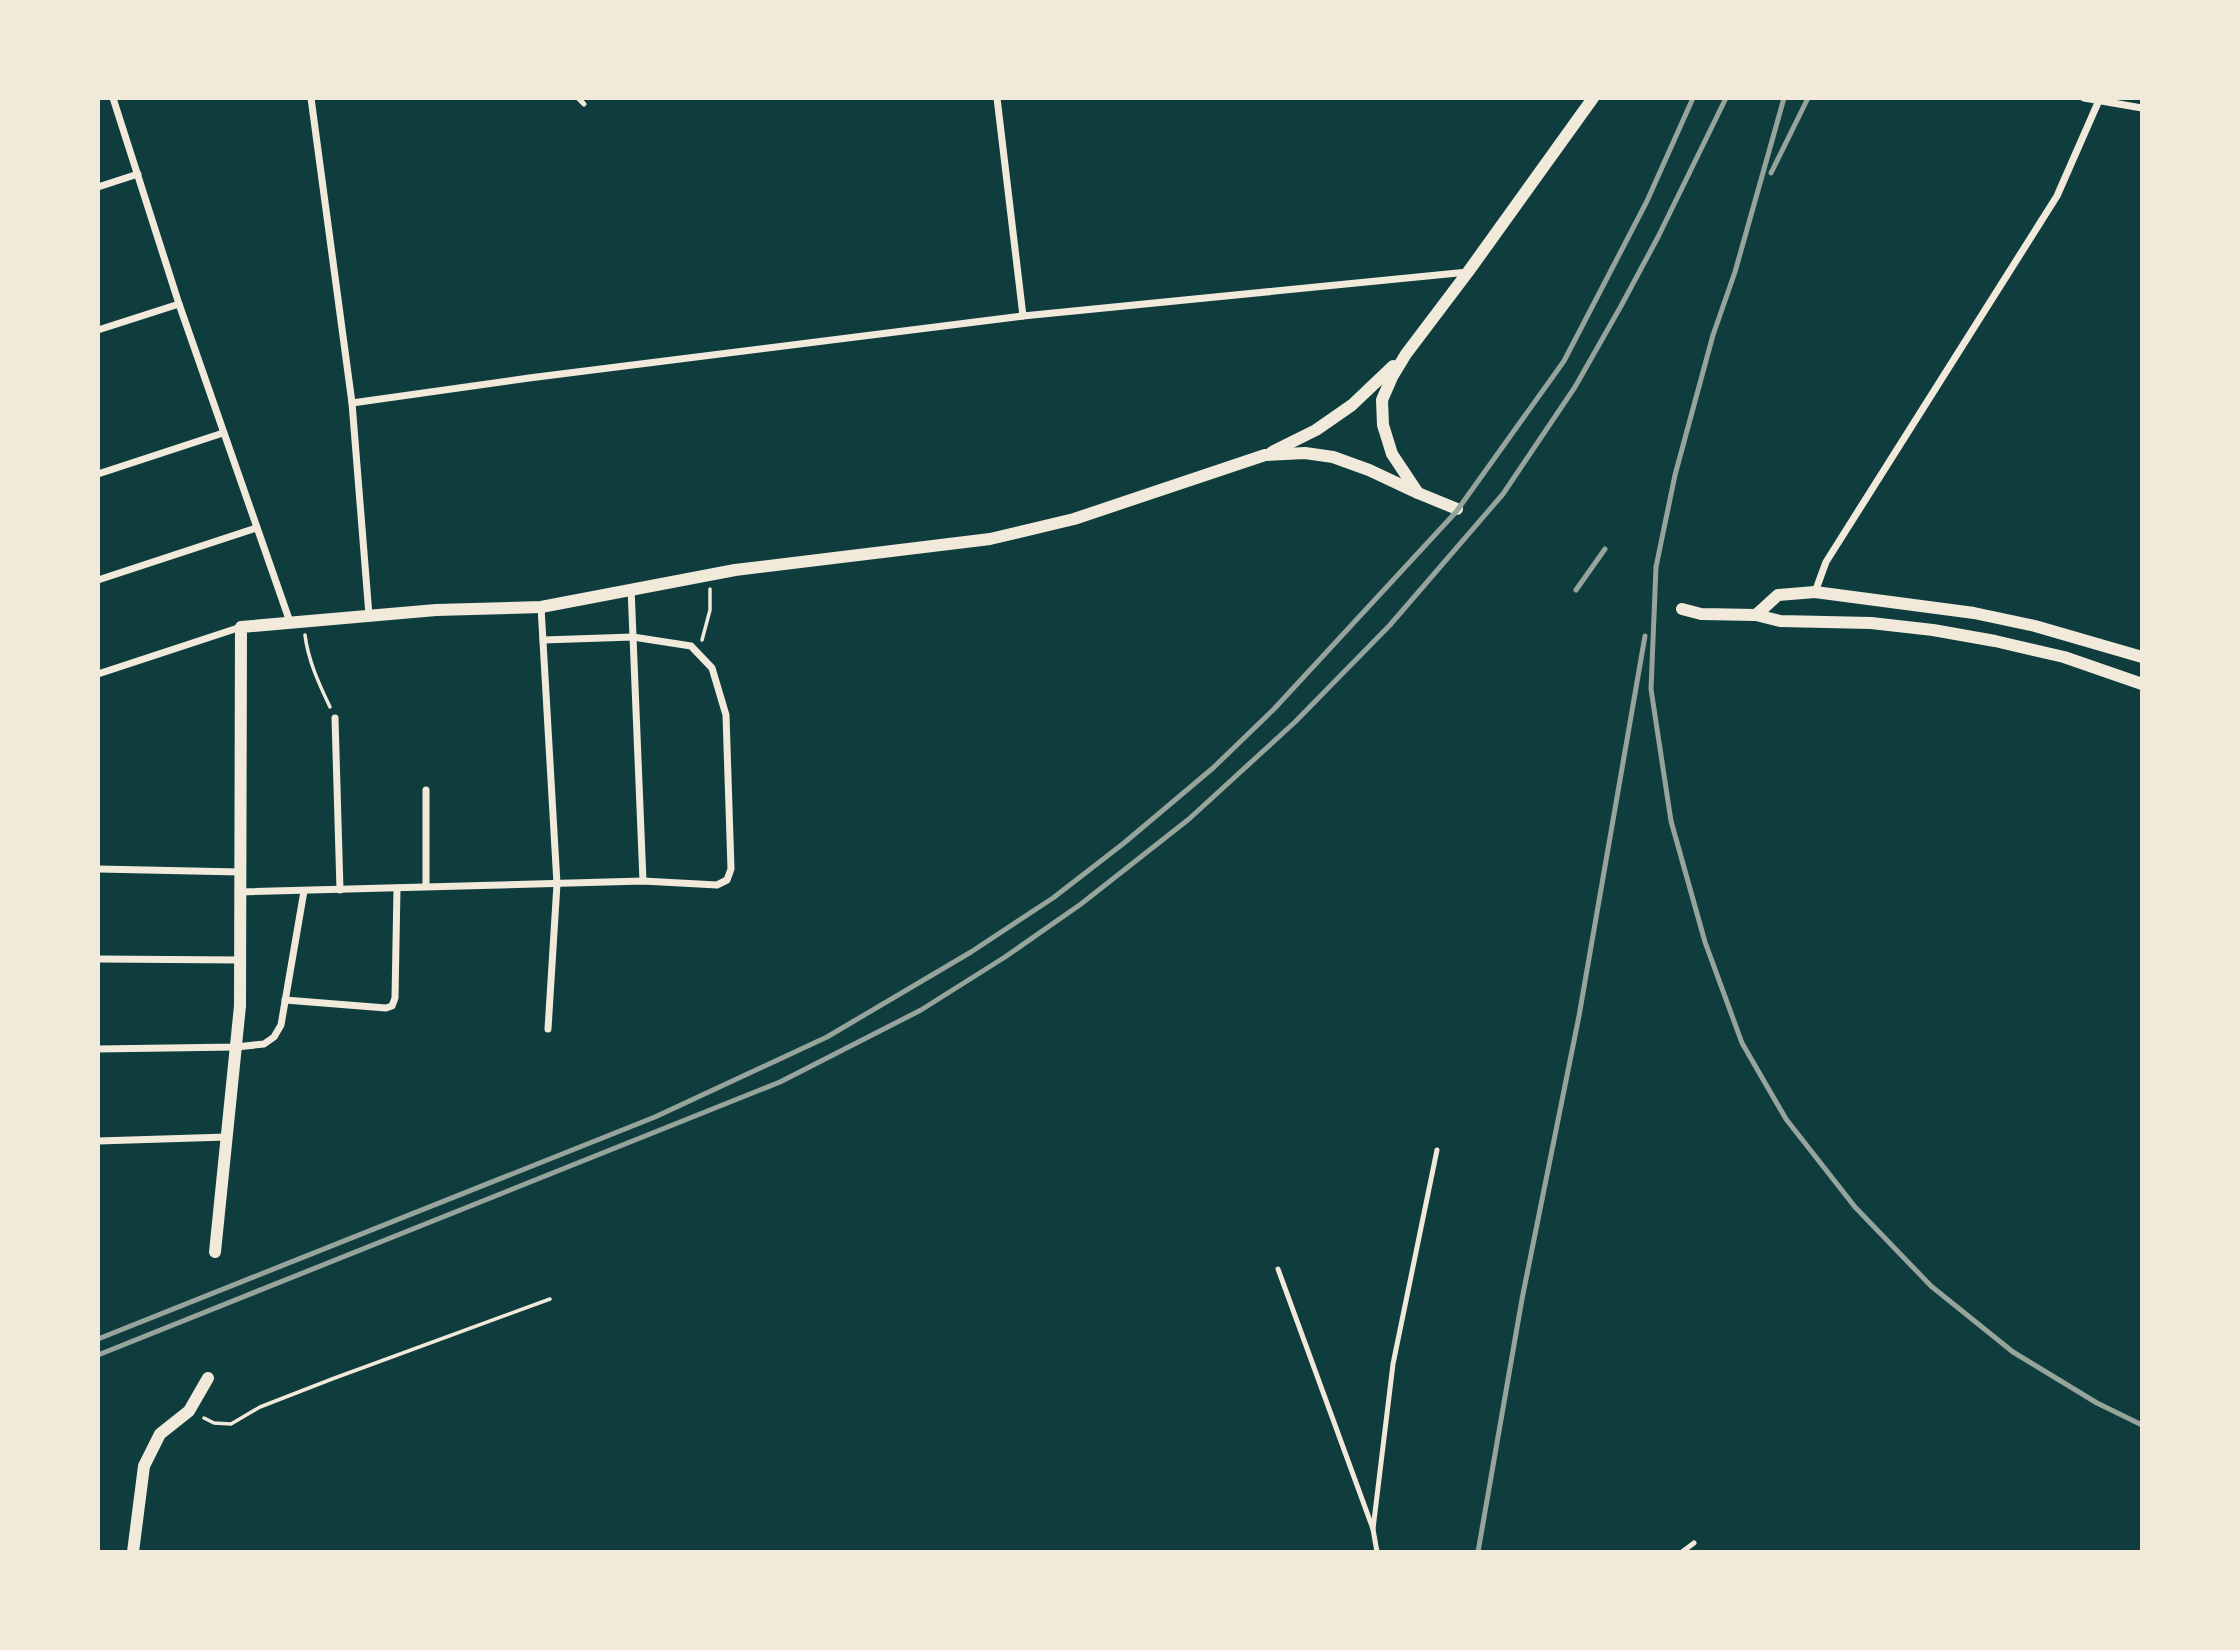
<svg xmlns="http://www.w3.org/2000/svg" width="2240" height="1650" font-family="'Source Sans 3',sans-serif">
<rect width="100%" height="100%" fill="#0f3d3e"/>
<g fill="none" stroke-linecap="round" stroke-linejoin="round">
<g stroke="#f1e9da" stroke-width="3.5">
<path d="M305 635C308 660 319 684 330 707"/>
<polyline points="702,640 710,610 710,589"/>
<polyline points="204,1418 214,1423 231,1424 260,1407 332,1379 550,1299"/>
</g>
<g stroke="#f1e9da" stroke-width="5">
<polyline points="578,98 584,104"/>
<polyline points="1278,1269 1373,1529 1377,1552"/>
<polyline points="1373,1529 1393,1364 1437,1150"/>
<polyline points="1682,1552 1694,1543"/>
</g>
<g stroke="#f1e9da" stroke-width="7">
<polyline points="113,98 179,304 290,622"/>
<polyline points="311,98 352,403 369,615"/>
<polyline points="997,98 1023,316"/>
<polyline points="2084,98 2142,108"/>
<polyline points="98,187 138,174"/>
<polyline points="98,330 179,304"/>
<polyline points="352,403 529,378 1023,316 1468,272"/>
<polyline points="98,474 223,433"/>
<polyline points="98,580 256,528"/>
<polyline points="631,588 643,881"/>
<polyline points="1815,592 1826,562 2057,196 2100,98"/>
<polyline points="541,607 557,884 548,1029"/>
<polyline points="98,674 241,627"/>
<polyline points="335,718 340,890"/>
<polyline points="98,869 240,872"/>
<polyline points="426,886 426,790"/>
<polyline points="240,892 643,881 717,885 727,880 731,869 726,715 712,668 691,646 633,637 543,640"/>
<polyline points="98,959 240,960"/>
<polyline points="285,1000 386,1008 392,1006 395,998 397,888"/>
<polyline points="98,1049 236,1047 264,1044 274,1037 281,1025 304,891"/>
<polyline points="98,1141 227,1137"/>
</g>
<g stroke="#f1e9da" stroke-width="12">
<polyline points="1272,452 1316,430 1352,405 1393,366"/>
<polyline points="1457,509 1418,493 1392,454 1383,425 1382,400 1392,377 1406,354 1468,272 1593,98"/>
<polyline points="1682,609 1701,614 1756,615 1780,621 1871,623 1933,630 1995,641 2064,657 2142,684"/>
<polyline points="1756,615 1778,595 1815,592 1974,613 2035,626 2142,657"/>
<polyline points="215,1252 240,1006 241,627 436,610 541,607 735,570 990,539 1074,519 1265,455 1305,453 1333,457 1369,470 1418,493"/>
<polyline points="133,1552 144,1466 160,1434 189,1411 208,1378"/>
</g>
<g stroke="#97a49c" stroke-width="5">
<polyline points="1784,98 1735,272 1713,335 1675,475 1656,567 1651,689 1671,821 1705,942 1742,1043 1786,1119 1855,1207 1931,1286 2013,1352 2097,1403 2142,1425"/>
<polyline points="1771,173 1808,98"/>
<polyline points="1576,590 1605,549"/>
<polyline points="98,1339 655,1117 827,1037 971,952 1053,898 1124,843 1213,768 1274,709 1456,512 1564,361 1647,201 1693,98"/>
<polyline points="98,1355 780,1082 921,1010 1005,957 1081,904 1189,819 1295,722 1390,625 1503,494 1575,387 1621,306 1658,237 1726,98"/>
<polyline points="1478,1552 1522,1299 1579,1016 1645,636"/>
</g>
</g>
<rect width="2240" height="1650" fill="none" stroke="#f1e9da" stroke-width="200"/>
</svg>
